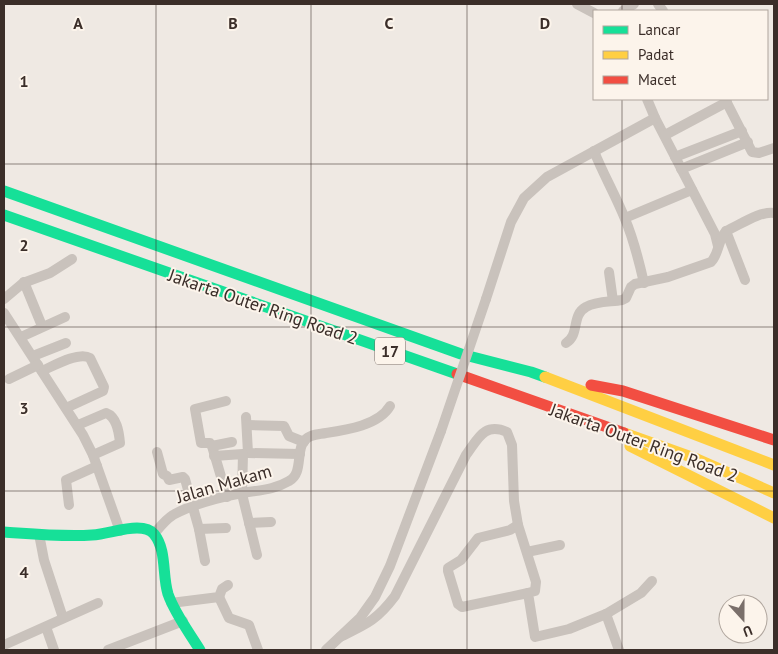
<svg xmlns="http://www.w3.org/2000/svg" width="778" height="654" font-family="'PT Sans',sans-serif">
<rect width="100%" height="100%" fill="#efe9e3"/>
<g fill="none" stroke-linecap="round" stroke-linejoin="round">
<g stroke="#c9c2bc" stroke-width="10">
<polyline points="577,4 594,13"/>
<polyline points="658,4 663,11"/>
<polyline points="623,11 634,4"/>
<polyline points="647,99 655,118 715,234 718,246"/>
<polyline points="725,99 752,152 759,153 774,148"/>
<polyline points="665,135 727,102"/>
<path d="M594 151C603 174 616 196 625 219 634 240 639 261 644 283"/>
<polyline points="675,157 742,131"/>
<polyline points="681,169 748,142"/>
<polyline points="625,218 692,190"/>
<polyline points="726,231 745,280"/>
<polyline points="609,272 613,301"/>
<polyline points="24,282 42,326"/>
<polyline points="4,299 23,283 50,273 72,259"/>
<polyline points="486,299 511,222 524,198 547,177 655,118"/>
<polyline points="4,313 83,435 93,455 120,531"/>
<polyline points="21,337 65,317"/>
<path d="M566 343C580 335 571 315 586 307 596 301 611 302 622 300L626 298 631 287 635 284 668 277 711 262C719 254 718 240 726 231 740 225 759 211 774 213"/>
<polyline points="33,356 66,343"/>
<path d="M42 371C53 366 79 351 90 358L104 387 103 391 66 408"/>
<polyline points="9,379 38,365"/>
<polyline points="226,401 195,409 201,443 210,443 212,446 227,497"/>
<polyline points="246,417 248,453 300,454"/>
<path d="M78 425 106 413C117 417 119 432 120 443L93 455"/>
<polyline points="247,425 284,426 289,436 304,442"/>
<polyline points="212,446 232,442"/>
<polyline points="157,452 163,474 167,476 169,480 183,477 185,479 199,529 205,561"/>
<polyline points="214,456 243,454 242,494 257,555"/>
<polyline points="69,505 66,480 97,466"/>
<polyline points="249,523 271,522"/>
<polyline points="518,525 510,530 478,538 461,560 448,568 448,571 458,604 462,607 528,593"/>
<polyline points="199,529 226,528"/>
<polyline points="39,534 44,560 63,618"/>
<path d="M154 534C160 527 165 520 173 515 191 505 221 497 242 493 259 490 274 490 289 481 306 472 292 443 311 436 316 434 321 434 326 433 347 430 379 425 390 406"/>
<polyline points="527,552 560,545"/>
<polyline points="219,597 229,618 249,625 258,650"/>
<polyline points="171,603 219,597 222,589 228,585"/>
<polyline points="606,614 641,593 652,581"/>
<polyline points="46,627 54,650"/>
<path d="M340 637C367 624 377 620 395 596L466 455C478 439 484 422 507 432L512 445 514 501 518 525 536 582 535 591 528 593 535 637 569 629 606 614 619 650"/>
<polyline points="4,645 98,603"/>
<polyline points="108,650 183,621"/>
<polyline points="326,650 360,618 375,597 390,566 441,431"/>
</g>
<g stroke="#16e098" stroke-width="11">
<polyline points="4,191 461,354 531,372 545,377"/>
<polyline points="4,215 457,374"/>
<path d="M4 532C33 534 63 537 92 535 107 534 122 528 137 528 143 528 150 529 154 534 167 550 162 575 168 594 175 614 189 632 200 650"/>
</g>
<g stroke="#ffcf43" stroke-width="11">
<polyline points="545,377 774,465"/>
<polyline points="624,433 697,459 774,493"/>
<polyline points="630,446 774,518"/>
</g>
<g stroke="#f24e42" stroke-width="11">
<polyline points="457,374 624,433"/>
<polyline points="591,385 623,391 774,440"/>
</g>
<polyline stroke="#c9c2bc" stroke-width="10" points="441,431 486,299"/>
</g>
<path fill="none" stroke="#3b2e29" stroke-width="1" stroke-opacity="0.55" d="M156 4V650M311 4V650M467 4V650M622 4V11M622 99V650M4 164H774M4 327H774M4 491H774"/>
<g text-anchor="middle" stroke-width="4" stroke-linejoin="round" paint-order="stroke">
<rect fill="#fcf4eb" stroke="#756963" stroke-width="1" x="375" y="337.5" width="30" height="27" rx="4"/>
<g font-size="16" font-weight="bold" fill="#3b2e29">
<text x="390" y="357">17</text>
</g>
<g font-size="18" fill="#3b2e29" stroke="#fcf4eb">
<text transform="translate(263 307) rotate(19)" y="6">Jakarta Outer Ring Road 2</text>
<text transform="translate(644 443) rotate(20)" y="6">Jakarta Outer Ring Road 2</text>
<text transform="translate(224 484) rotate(-16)" y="6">Jalan Makam</text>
</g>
</g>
<g font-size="16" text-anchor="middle" font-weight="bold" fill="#3b2e29" stroke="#fcf4eb" stroke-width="4" stroke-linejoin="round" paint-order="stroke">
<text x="78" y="29">A</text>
<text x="233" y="29">B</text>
<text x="389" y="29">C</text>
<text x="545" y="29">D</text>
<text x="24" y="87">1</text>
<text x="24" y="251">2</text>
<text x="24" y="414">3</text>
<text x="24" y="578">4</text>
</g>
<rect width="778" height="654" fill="none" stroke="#3b2e29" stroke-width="10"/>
<rect x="593" y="10" width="175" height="90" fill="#fcf4eb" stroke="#afa59d"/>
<rect x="603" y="26" width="25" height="8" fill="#16e098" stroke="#afa59d"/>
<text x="638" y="35" font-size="15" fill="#3b2e29">Lancar</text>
<rect x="603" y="51" width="25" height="8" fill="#ffcf43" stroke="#afa59d"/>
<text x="638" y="60" font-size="15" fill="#3b2e29">Padat</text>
<rect x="603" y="76" width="25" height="8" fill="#f24e42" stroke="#afa59d"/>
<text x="638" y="85" font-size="15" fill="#3b2e29">Macet</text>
<g transform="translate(743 619) rotate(159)"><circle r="24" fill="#fcf4eb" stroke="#afa59d"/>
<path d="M0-4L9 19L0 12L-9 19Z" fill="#7a6f6a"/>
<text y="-8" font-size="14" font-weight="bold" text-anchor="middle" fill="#3b2e29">U</text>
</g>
</svg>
